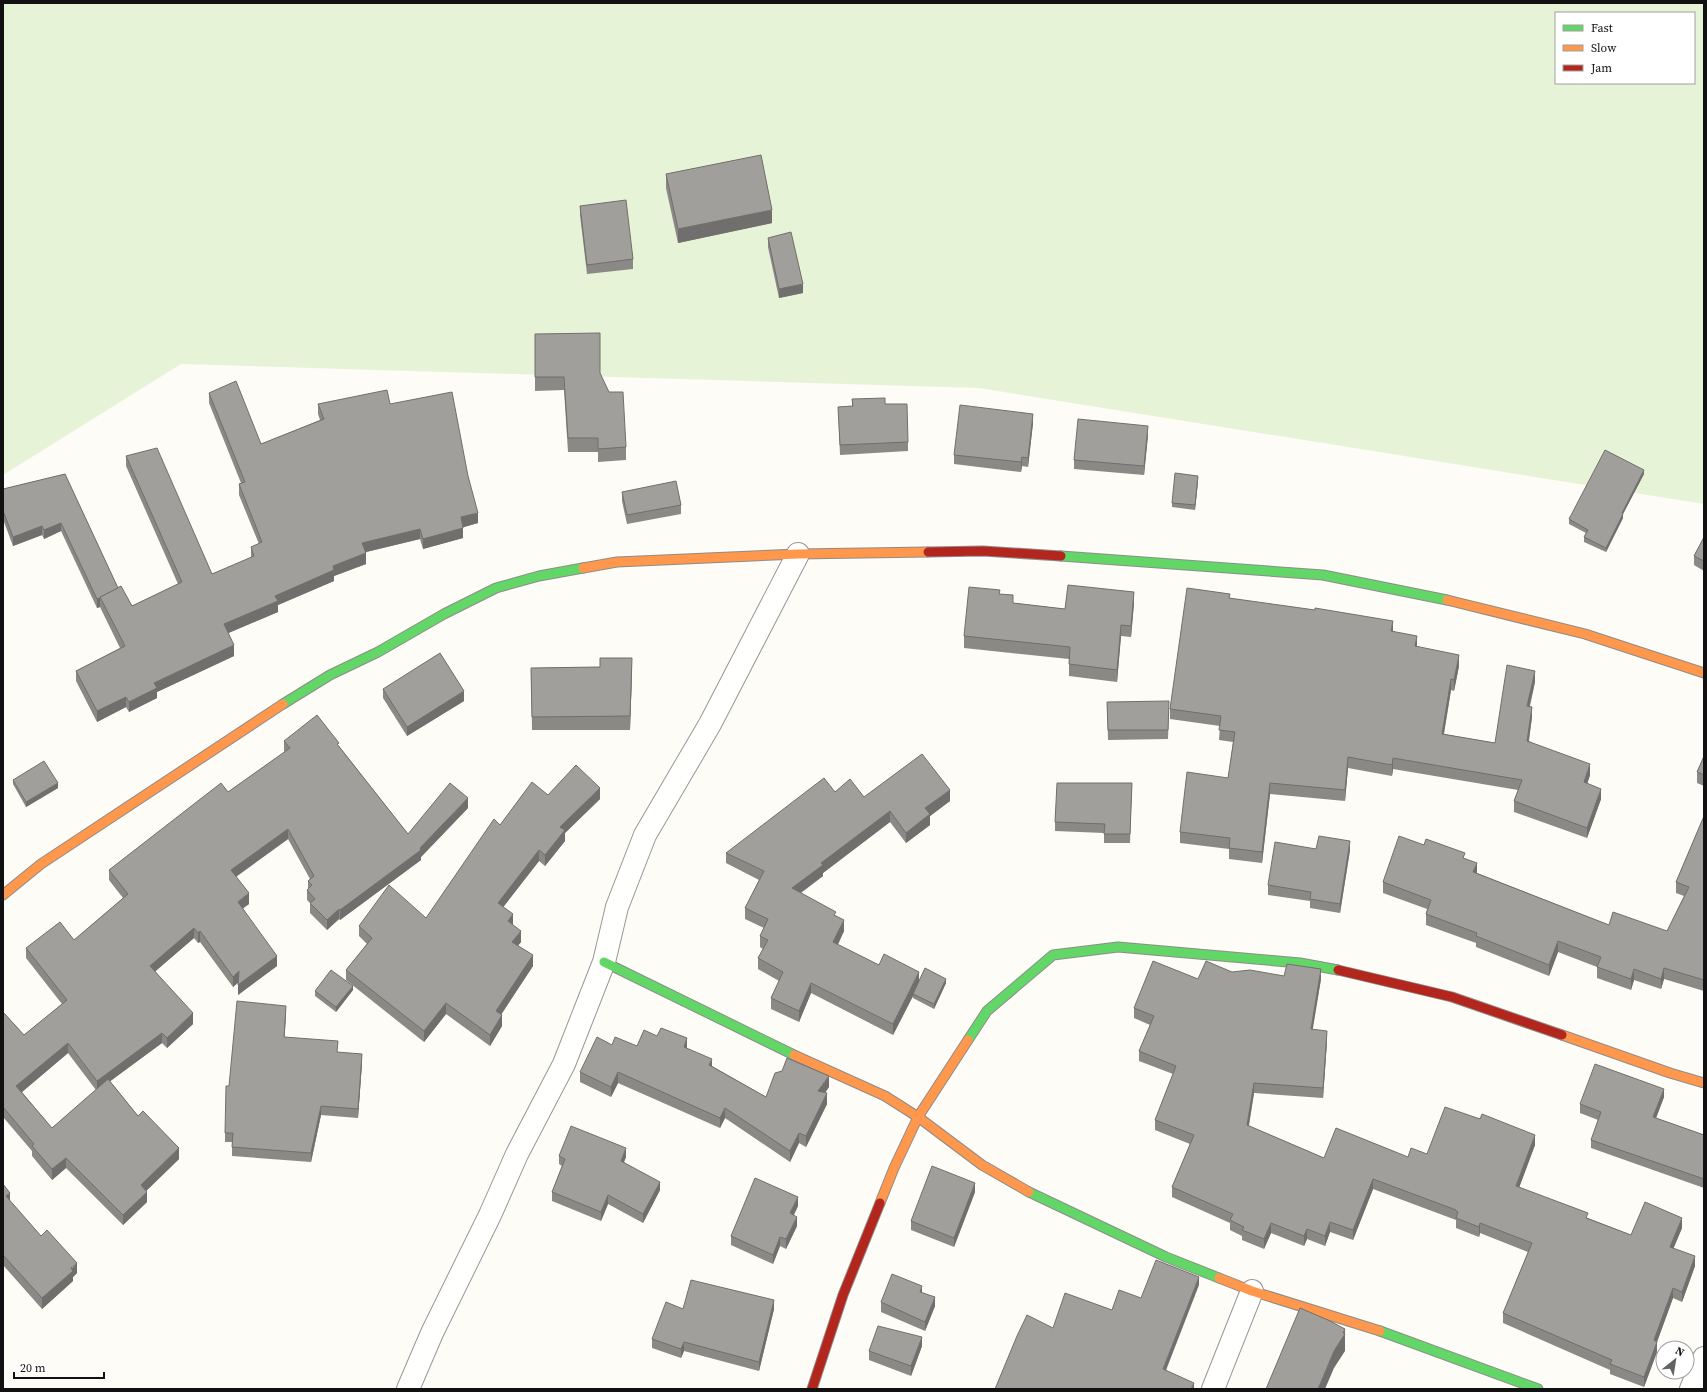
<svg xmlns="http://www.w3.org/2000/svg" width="1707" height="1392" font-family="'Source Serif 4',serif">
<rect width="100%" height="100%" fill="#fdfcf7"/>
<path fill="#e7f3d7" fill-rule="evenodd" d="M3 3H1704V504L979 388 181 364 3 475ZM1556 13H1694V83H1556Z"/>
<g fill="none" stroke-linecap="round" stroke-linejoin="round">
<defs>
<g id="street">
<polyline points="408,1389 432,1333 490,1215 517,1154 564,1064 604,962 617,907 645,835 710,724 798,554"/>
<polyline points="1213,1389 1252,1291"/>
<polyline points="1691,1389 1704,1358"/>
</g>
<g id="fast">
<polyline points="1061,556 1323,575 1447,600"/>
<polyline points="283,704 330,675 378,652 444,614 496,588 539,576 583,568"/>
<polyline points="604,962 794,1055"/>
<polyline points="968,1040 987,1011 1053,955 1118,947 1300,963 1338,970"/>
<polyline points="1029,1192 1166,1257 1219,1278"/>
<polyline points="1380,1331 1538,1389"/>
</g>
<g id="slow">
<polyline points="583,568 617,562 798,554 928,552"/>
<polyline points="1447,600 1585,634 1704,673"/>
<polyline points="3,895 41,864 283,704"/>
<polyline points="1562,1035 1670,1073 1704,1083"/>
<polyline points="794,1055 885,1096 918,1117 982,1165 1029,1192"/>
<polyline points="880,1203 894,1168 918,1117 968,1040"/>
<polyline points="1219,1278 1252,1291 1380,1331"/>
</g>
<g id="jam">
<polyline points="928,552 983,551 1061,556"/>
<polyline points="1338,970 1452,997 1562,1035"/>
<polyline points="812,1389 843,1295 880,1203"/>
</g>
</defs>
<use href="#street" stroke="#979795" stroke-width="24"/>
<use href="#fast" stroke="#8e8d8b" stroke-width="11"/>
<use href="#slow" stroke="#8e8d8b" stroke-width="11"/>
<use href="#jam" stroke="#8e8d8b" stroke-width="11"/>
<use href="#street" stroke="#fffffe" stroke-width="22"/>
<use href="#fast" stroke="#63d668" stroke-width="9"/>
<use href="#slow" stroke="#ff974d" stroke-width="9"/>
<use href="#jam" stroke="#b3261e" stroke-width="9"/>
</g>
<g fill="#8a8986" fill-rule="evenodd">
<polygon points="666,174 772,223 678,243 666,188"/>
<polygon points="580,206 633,259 633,269 587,274 580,215"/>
<polygon points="768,238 803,293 779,298 768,247"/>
<polygon points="535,334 600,373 626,447 626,460 598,462 598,452 568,452 564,390 535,391"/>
<polygon points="209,393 261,444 320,420 318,414 318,404 390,404 468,476 478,523 463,527 463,538 423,549 420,539 366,552 366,564 334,576 334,581 278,605 278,612 228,633 234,656 157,692 157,698 129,712 126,707 97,722 76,681 76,671 120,648 100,607 97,608 61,531 44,539 42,535 13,546 4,522 3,522 3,489 65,474 118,588 132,606 178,584 126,466 126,456 212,574 251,558 251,547 259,544 239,495 239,484 241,483 209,403"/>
<polygon points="852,399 885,404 908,442 908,451 840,455 838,407 852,406"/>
<polygon points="1033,423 1028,467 1022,466 1021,472 954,464 954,455"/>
<polygon points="1148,435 1144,475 1074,469 1074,460"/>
<polygon points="1644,474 1623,514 1623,518 1606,552 1584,542 1584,537 1586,533 1569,524 1569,519"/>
<polygon points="1198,481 1195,510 1172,507 1172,503"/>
<polygon points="622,492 681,505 681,514 627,524 622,501"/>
<polygon points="1704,537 1704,571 1694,565 1694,556"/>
<polygon points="1000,594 1013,603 1065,609 1134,603 1131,637 1121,636 1117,682 1069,676 1069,659 964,648 964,636"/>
<polygon points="1230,598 1393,631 1417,646 1459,666 1454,691 1451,690 1444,734 1495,743 1535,682 1530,706 1532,717 1529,741 1590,775 1587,784 1601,799 1587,838 1514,812 1514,801 1518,790 1393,769 1392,776 1348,768 1345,801 1270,794 1262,863 1229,859 1229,849 1180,843 1180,832 1228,778 1233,742 1219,740 1220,726 1170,719 1170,709"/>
<polygon points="600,658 632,671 630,730 532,730 531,668 600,667"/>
<polygon points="383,689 464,701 407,736 383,698"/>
<polygon points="1107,702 1169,710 1168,739 1108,740"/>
<path d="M284 741 339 746 408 834 468 808 421 857V860L340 920 339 919 327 930 310 913V903L307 900V890L308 889V881L310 879 288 839 236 877 249 904 243 908 277 966 238 995V982L233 987 200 942 198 943 194 938 155 971 193 1024 167 1048 162 1043 110 1081 138 1116 179 1159 146 1191 147 1202 123 1225 66 1168 52 1180 32 1156V1151L3 1117V1012L24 1035 62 1004 26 958V948L74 940 123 898 109 880V870L228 792 285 752 284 751ZM68 1053 96 1090 52 1128 22 1092Z"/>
<polygon points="1704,756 1704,786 1697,783 1697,772"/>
<polygon points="13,780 58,788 26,807 13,784"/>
<polygon points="1132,783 1130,843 1104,843 1104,833 1055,831 1055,822"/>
<polygon points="835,792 864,797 950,801 930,816 930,825 906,843 890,822 823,873 823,876 801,893 836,916 844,931 838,945 879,965 919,980 946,983 934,1009 913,998 913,996 893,1035 811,993 799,1022 771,1009 771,998 779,981 758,969 758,958 763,949 760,947 760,936 764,928 745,919 745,908 759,880 726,863 726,853"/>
<polygon points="548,795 600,799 565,833 565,841 545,866 539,861 503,907 521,942 518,945 533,966 501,1015 502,1026 490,1046 446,1014 424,1042 346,980 346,970 367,944 359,936 359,926 426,918 500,825"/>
<polygon points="1704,816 1704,991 1664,979 1661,989 1634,980 1631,990 1597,978 1597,967 1558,952 1549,976 1476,947 1476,943 1426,925 1426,914 1427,909 1383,893 1383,882 1465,858 1477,873 1609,925 1667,931 1684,896 1676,893 1676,882"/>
<polygon points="1316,849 1350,850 1340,913 1310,908 1310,901 1268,895 1268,885"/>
<polygon points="1232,972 1321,979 1312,1030 1327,1041 1323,1098 1254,1093 1249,1126 1324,1158 1408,1157 1427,1154 1535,1145 1519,1187 1588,1218 1631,1235 1682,1228 1673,1248 1695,1266 1682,1302 1673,1298 1657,1342 1657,1352 1644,1387 1610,1374 1610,1370 1503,1323 1503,1313 1528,1252 1480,1233 1479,1237 1456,1228 1456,1220 1373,1189 1353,1240 1330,1232 1325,1246 1307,1239 1304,1246 1271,1233 1264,1249 1242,1240 1242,1236 1230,1230 1230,1223 1172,1197 1172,1187 1190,1144 1155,1130 1155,1120 1173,1074 1139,1061 1139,1051 1150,1025 1134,1018 1134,1008 1198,979"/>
<polygon points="353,990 336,1012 315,996 315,991"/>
<polygon points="286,1015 284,1037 338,1052 362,1063 358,1118 321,1115 311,1162 232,1156 232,1142 225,1142 225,1133 229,1086"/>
<polygon points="637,1046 687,1048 712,1066 766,1097 829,1087 825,1093 827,1104 806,1147 799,1143 790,1162 725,1118 720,1128 618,1083 611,1097 580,1082 580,1072"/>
<polygon points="1664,1097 1656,1118 1704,1135 1704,1188 1591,1148 1591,1140 1598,1120 1580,1113 1580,1104"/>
<polygon points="559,1156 626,1157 624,1162 660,1190 643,1223 608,1204 601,1221 552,1201 552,1192 562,1166 559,1164"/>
<polygon points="3,1184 10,1201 41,1236 77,1273 73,1277 73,1281 42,1309 3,1265"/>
<polygon points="975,1192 954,1247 911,1230 911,1221"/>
<polygon points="798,1206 794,1215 797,1226 786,1249 780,1246 773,1264 731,1245 731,1236"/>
<polygon points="881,1302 935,1306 925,1331 881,1312"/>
<polygon points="683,1309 774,1309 759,1371 684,1351 681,1358 652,1348 652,1339"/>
<polygon points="922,1346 911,1376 869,1360 869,1351"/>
</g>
<g fill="#716f6d">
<polygon points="772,210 772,223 678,243 678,229"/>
<polygon points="803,284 803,293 779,298 779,289"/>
<polygon points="1033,414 1033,423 1028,467 1028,458"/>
<polygon points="1148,426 1148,435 1144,475 1144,466"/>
<polygon points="1022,457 1022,466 1021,472 1021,462"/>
<polygon points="1644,470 1644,474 1623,514 1623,518 1606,552 1606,548 1622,513"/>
<polygon points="1198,476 1198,481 1195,510 1195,505"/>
<rect x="3" y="513" width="1" height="9"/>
<polygon points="478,513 478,523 461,528 461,517"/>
<polygon points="61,523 61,531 44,539 44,530"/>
<polygon points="42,526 42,535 13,546 13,537"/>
<polygon points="463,528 463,538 423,549 423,539"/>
<polygon points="420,529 420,539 362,553 362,543"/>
<polygon points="366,553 366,564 334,576 334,581 278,605 278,612 224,635 224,624 275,596 333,566"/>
<polygon points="1134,592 1134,603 1131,637 1131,626"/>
<polygon points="100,598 100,607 97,608 97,599"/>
<polygon points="1393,621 1393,632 1391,631"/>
<polygon points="1121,625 1121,636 1117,682 1117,670"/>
<polygon points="1417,636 1417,646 1415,646"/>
<polygon points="234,645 234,656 157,692 157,698 129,712 129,702 154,683"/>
<polygon points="1459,655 1459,666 1454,691 1454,680"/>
<polygon points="632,658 632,671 630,730 630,716"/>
<polygon points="1535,671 1535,682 1527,716 1527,706"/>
<polygon points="1451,679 1451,690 1442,744 1442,734"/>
<polygon points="464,691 464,701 407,736 407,727"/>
<polygon points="126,697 126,707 97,722 97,711"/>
<polygon points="1532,707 1532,717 1527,751 1527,741"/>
<polygon points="1348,757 1348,768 1345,801 1345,790"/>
<polygon points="1393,758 1393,769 1392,776 1392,765"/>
<polygon points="1590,764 1590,775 1584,793 1584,782"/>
<polygon points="58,783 58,788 26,807 26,802"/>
<polygon points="1270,783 1270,794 1262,863 1262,852"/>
<polygon points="600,788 600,799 565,833 565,841 545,866 545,855 560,827"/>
<polygon points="1601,789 1601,799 1587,838 1587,828"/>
<polygon points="950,790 950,801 930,816 930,825 906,843 906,833 925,808"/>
<polygon points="468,798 468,808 421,857 421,860 340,920 340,910 420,848"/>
<polygon points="890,811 890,822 823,873 823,876 792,899 792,888 821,863"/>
<polygon points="288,829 288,839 231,880 231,870"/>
<polygon points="1350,841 1350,850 1340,913 1340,904"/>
<polygon points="539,850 539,861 498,914 498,903"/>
<polygon points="1477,863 1477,873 1473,872"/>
<polygon points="249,893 249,904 238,912 238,902"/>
<polygon points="339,909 339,919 327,930 327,920"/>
<polygon points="513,914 513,925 508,921"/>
<polygon points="844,920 844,931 833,953 833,942"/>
<polygon points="194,928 194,938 150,976 150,966"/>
<polygon points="200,931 200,942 198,943 198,933"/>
<polygon points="521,931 521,942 512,953 512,942"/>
<polygon points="1558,941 1558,952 1549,976 1549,965"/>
<polygon points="533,955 533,966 496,1022 496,1011"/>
<polygon points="277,956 277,966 238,995 238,985"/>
<polygon points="1664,968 1664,979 1661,989 1661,979"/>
<polygon points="1321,969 1321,979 1311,1040 1311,1029"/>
<polygon points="1634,969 1634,980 1631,990 1631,979"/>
<polygon points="239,971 239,982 233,987 233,977"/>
<polygon points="919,972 919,983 913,994 913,996 893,1035 893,1024"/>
<polygon points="946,979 946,983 934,1009 934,1004"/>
<polygon points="811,983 811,993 799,1022 799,1011"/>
<polygon points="353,986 353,990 336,1012 336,1007"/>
<polygon points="446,1003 446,1014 424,1042 424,1031"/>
<polygon points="286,1006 286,1015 284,1046 284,1037"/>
<polygon points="193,1013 193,1024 167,1048 167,1038"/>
<polygon points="502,1015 502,1026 490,1046 490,1035"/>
<polygon points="1327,1031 1327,1041 1323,1098 1323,1088"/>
<polygon points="162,1033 162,1043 97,1091 97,1081"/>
<polygon points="687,1038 687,1049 684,1047"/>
<polygon points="68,1043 68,1053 16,1097 16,1086"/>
<polygon points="362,1054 362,1063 358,1118 358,1109"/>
<polygon points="712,1059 712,1069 709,1065"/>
<polygon points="618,1072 618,1083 611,1097 611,1087"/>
<polygon points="829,1076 829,1087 818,1102 818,1091"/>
<polygon points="1254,1083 1254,1093 1247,1135 1247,1125"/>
<polygon points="1664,1089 1664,1097 1653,1126 1653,1117"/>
<polygon points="827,1093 827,1104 806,1147 806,1136"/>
<polygon points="321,1106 321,1115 311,1162 311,1153"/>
<polygon points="725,1108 725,1118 720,1128 720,1118"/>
<polygon points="799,1133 799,1143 790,1162 790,1151"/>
<polygon points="1535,1135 1535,1145 1516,1196 1516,1186"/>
<polygon points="179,1148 179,1159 141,1196 141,1185"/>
<polygon points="626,1148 626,1157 621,1169 621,1161"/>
<polygon points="66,1158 66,1168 52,1180 52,1169"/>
<polygon points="1373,1179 1373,1189 1353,1240 1353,1230"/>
<polygon points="660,1182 660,1190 643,1223 643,1214"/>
<polygon points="975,1183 975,1192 954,1247 954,1238"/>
<polygon points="147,1192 147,1202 123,1225 123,1215"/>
<polygon points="10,1193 10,1203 6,1196"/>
<polygon points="608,1195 608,1204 601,1221 601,1212"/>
<polygon points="798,1197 798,1206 790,1222 790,1213"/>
<polygon points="797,1217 797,1226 786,1249 786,1239"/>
<polygon points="1682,1218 1682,1228 1670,1257 1670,1247"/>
<polygon points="1330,1222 1330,1232 1325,1246 1325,1236"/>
<polygon points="1271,1223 1271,1233 1264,1249 1264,1239"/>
<polygon points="1480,1223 1480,1233 1479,1237 1479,1227"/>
<polygon points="1307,1229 1307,1239 1304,1246 1304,1236"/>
<polygon points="780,1237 780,1246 773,1264 773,1255"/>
<polygon points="1695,1256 1695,1266 1682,1302 1682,1292"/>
<polygon points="77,1263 77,1273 73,1277 73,1281 42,1309 42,1298"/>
<polygon points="1199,1277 1199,1285 1163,1378 1163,1369"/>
<polygon points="922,1286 922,1295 920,1292"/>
<polygon points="1673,1288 1673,1298 1654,1350 1654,1340"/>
<polygon points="935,1297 935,1306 925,1331 925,1322"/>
<polygon points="774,1300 774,1309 759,1371 759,1362"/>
<polygon points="1345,1329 1345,1351 1334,1368 1325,1389 1318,1389 1334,1351"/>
<polygon points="922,1337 922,1346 911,1376 911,1366"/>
<polygon points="684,1342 684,1351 681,1358 681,1349"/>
<polygon points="1657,1342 1657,1352 1644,1387 1644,1377"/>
<polygon points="1194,1383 1194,1389 1191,1389"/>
</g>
<g fill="#a19f9c" stroke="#716f6d">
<polygon points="761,155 772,210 678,229 666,174"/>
<polygon points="626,200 633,259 587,265 580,206"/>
<polygon points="791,232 803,284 779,289 768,238"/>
<polygon points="600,333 600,373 609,392 623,392 626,447 598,449 598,438 568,438 564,377 535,377 535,334"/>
<polygon points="236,381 261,444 324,419 318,404 387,390 390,404 452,392 468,476 478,513 461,517 463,528 423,539 420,529 362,543 366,553 333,566 334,570 275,596 278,601 224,624 234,645 154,683 157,688 129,702 126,697 97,711 76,671 125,646 100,597 121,586 132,606 182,582 126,456 157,448 212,574 254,556 251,547 262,542 239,484 245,482 209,393"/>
<polygon points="885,398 885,404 907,404 908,442 840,445 838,407 853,406 852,399"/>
<polygon points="960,405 1033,414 1028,458 1022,457 1021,462 954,455"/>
<polygon points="1078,419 1148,426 1144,466 1074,460"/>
<polygon points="1605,450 1644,470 1622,513 1623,514 1606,548 1584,537 1588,530 1569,519"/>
<polygon points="1175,473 1198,476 1195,505 1172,503"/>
<polygon points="65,474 118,588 100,597 100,598 97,599 61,523 44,530 42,526 13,537 4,513 3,513 3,489"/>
<polygon points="676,481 681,505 627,515 622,492"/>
<polygon points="1704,537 1704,561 1694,556"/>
<polygon points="1068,585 1134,592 1131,626 1121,625 1117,670 1069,664 1070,647 964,636 969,587 1000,590 999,594 1013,595 1013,603 1065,609"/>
<polygon points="1187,588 1230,594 1229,598 1315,610 1315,608 1393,621 1391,631 1417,636 1415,646 1459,655 1454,680 1451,679 1442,734 1495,743 1507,665 1535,671 1527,706 1532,707 1527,741 1590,764 1584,782 1601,789 1587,828 1514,801 1522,780 1393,758 1392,765 1348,757 1345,790 1270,783 1262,852 1229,848 1230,838 1180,832 1187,772 1228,778 1235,732 1219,730 1221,716 1170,709"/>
<polygon points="440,653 464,691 407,727 383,689"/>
<polygon points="600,658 632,658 630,716 532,717 531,668 600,667"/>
<polygon points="1169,701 1168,730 1108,730 1107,702"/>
<polygon points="317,715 339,743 337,744 408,834 450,783 468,798 420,848 421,850 340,910 339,909 327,920 310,903 315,899 307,890 312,885 308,881 314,876 288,829 231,870 249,893 238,902 277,956 238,985 239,971 233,977 200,931 198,933 194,928 150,966 193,1013 167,1038 162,1033 97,1081 68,1043 16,1086 52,1128 108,1079 138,1116 143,1111 179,1148 141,1185 147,1192 123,1215 66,1158 52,1169 32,1146 34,1144 3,1107 3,1012 24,1035 67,1000 26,948 60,922 74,940 128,894 109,870 221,783 228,792 290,748 284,741"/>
<polygon points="922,754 950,790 925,808 930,814 906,833 890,811 821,863 823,865 792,888 836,912 834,915 844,920 833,942 879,965 884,954 919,972 893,1024 811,983 799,1011 771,998 783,972 758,958 768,940 760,936 768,919 745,908 764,871 726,853 824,778 835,792 850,779 864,797"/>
<polygon points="1704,756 1704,775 1697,772"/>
<polygon points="44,761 58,783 26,802 13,780"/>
<polygon points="576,765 600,788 560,827 565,830 545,855 539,850 498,903 513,914 508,921 521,931 512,942 533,955 496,1011 502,1015 490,1035 446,1003 424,1031 346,970 372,938 359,926 389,885 426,918 494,819 500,825 532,782 548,795"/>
<polygon points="1057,783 1132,783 1130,834 1104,834 1105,824 1055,822"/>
<polygon points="1704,816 1704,980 1664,968 1661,979 1634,969 1631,979 1597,967 1601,957 1558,941 1549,965 1476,936 1477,933 1426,914 1431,900 1383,882 1399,836 1424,845 1426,839 1465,853 1463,858 1477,863 1473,872 1609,925 1613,912 1667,931 1689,887 1676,882"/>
<polygon points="1319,836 1350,841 1340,904 1310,899 1311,892 1268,885 1275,842 1316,849"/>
<polygon points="1153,961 1198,979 1206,961 1232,972 1250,970 1284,976 1287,964 1321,969 1311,1029 1327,1031 1323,1088 1254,1083 1247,1125 1324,1158 1336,1128 1408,1157 1411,1148 1427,1154 1445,1107 1480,1119 1482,1114 1535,1135 1516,1186 1588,1213 1586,1218 1631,1235 1645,1202 1682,1218 1670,1247 1695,1256 1682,1292 1673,1288 1654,1340 1657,1342 1644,1377 1610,1364 1612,1360 1503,1313 1532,1243 1480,1223 1479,1227 1456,1218 1458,1212 1456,1211 1456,1210 1373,1179 1353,1230 1330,1222 1325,1236 1307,1229 1304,1236 1271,1223 1264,1239 1242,1230 1244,1227 1230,1220 1233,1214 1172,1187 1194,1135 1155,1120 1176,1066 1139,1051 1154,1016 1134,1008"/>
<polygon points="925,968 946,979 934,1004 913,994"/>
<polygon points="331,970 353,986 336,1007 315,991"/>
<polygon points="237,1001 286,1006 284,1037 338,1041 337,1052 362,1054 358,1109 321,1106 311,1153 232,1147 233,1133 225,1133 226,1086 229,1086"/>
<polygon points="661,1028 687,1038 684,1047 712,1059 709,1065 766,1097 775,1073 782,1071 787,1058 829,1076 818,1091 827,1093 806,1136 799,1133 790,1151 725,1108 720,1118 618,1072 611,1087 580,1072 597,1037 612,1045 615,1037 637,1046 644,1030 657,1036"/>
<polygon points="1595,1064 1664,1089 1653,1117 1704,1135 1704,1179 1591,1140 1601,1112 1580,1104"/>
<polygon points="571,1126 626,1148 621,1161 660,1182 643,1214 608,1195 601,1212 552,1192 565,1159 559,1156"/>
<polygon points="932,1166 975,1183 954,1238 911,1221"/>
<polygon points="755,1178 798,1197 790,1213 797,1217 786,1239 780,1237 773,1255 731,1236"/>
<polygon points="3,1184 10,1193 6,1196 41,1236 47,1230 77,1263 71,1268 73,1271 42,1298 3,1255"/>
<polygon points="1156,1260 1199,1277 1163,1369 1194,1383 1191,1389 995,1389 1017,1336 1027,1315 1053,1328 1065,1293 1112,1310 1119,1290 1141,1298"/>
<polygon points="892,1274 922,1286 920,1292 935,1297 925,1322 881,1302"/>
<polygon points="691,1280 774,1300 759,1362 684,1342 681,1349 652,1339 666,1302 683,1309"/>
<polygon points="1300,1308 1328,1320 1345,1329 1343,1333 1345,1334 1334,1351 1318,1389 1266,1389"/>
<polygon points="878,1326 922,1337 911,1366 869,1351"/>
</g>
<rect width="1707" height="1392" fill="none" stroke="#111111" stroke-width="8"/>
<rect x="1555" y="12" width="140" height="72" fill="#ffffff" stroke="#a0a0a0"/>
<rect x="1563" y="25" width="20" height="6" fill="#63d668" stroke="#a0a0a0"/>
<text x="1591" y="32" font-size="12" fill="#111111">Fast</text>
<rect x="1563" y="45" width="20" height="6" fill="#ff974d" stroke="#a0a0a0"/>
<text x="1591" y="52" font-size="12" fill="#111111">Slow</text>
<rect x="1563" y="65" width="20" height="6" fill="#b3261e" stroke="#a0a0a0"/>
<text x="1591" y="72" font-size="12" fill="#111111">Jam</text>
<g transform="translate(1675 1360) rotate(30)"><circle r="19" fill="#ffffff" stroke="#a0a0a0"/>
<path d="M0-3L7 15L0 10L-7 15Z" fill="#646362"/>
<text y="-6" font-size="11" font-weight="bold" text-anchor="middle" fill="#111111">N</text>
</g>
<path d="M14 1372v6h90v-6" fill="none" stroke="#111111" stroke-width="2"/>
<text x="20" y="1372" font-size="12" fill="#111111" stroke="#ffffff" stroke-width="3" paint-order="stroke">20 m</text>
</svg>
